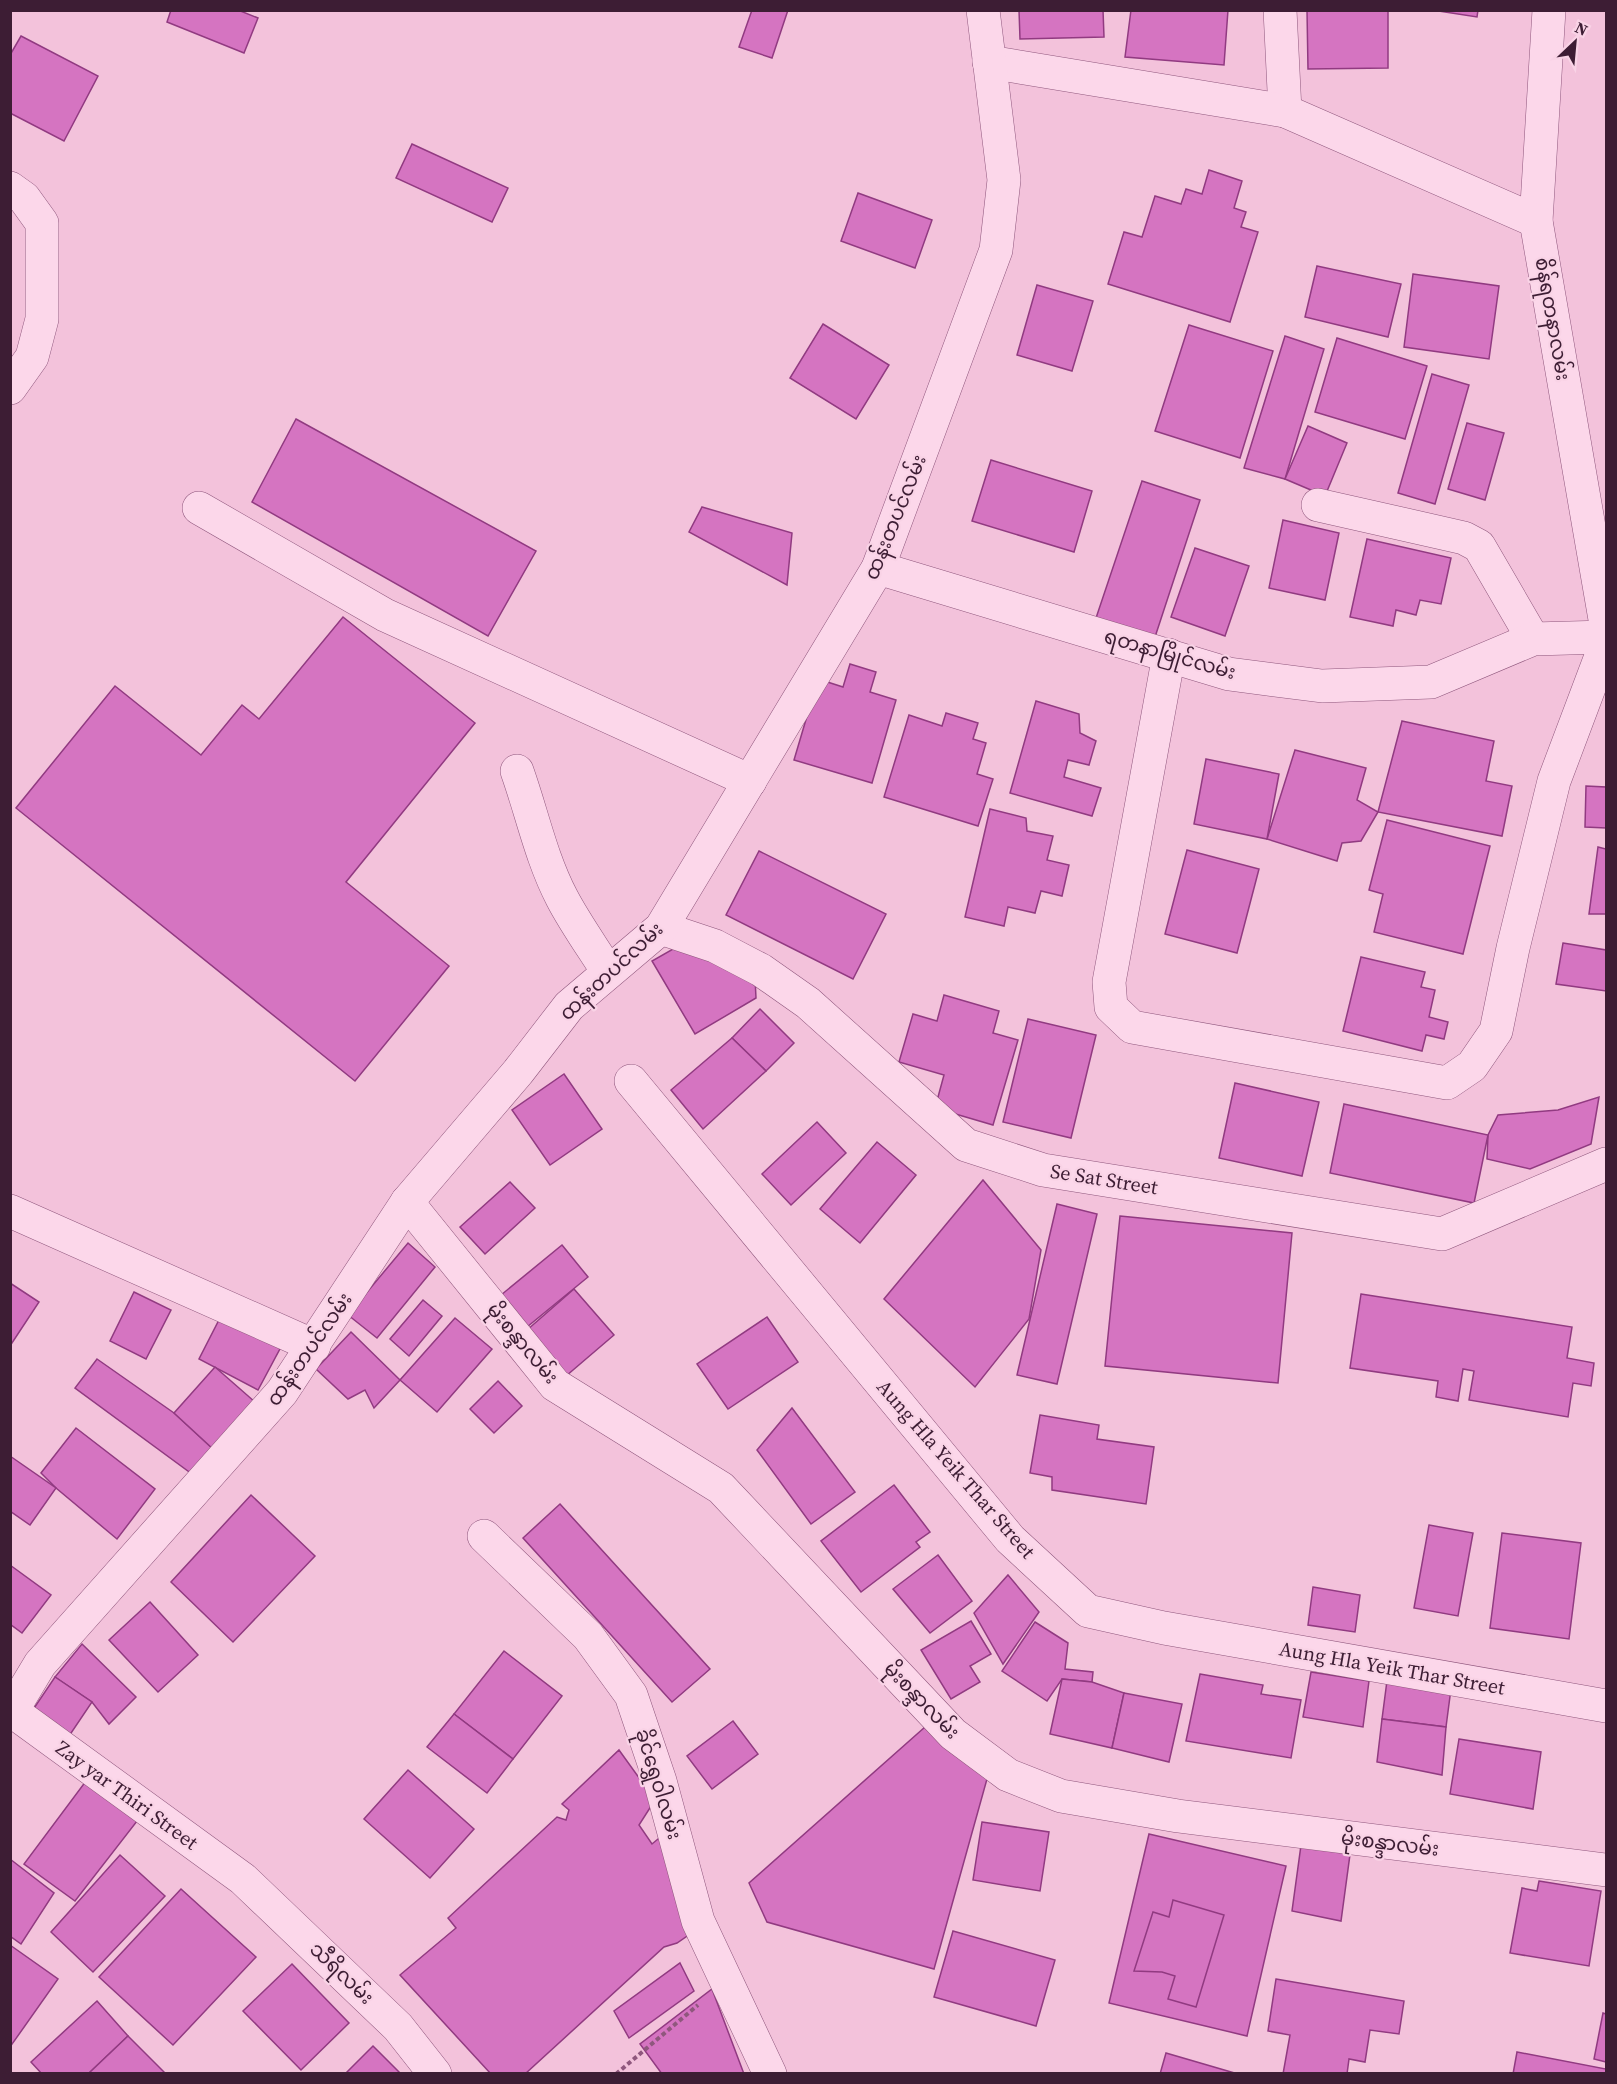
<svg xmlns="http://www.w3.org/2000/svg" width="1617" height="2084" font-family="'Source Serif 4','Noto Sans Myanmar',serif">
<rect width="100%" height="100%" fill="#f3c2db"/>
<g fill="#d574c1" stroke="#913a81" stroke-width="1.5">
<polygon points="171,10 238,10 258,18 244,53 167,22"/>
<polygon points="752,10 788,10 772,58 739,47"/>
<polygon points="1019,10 1103,10 1104,37 1020,39"/>
<polygon points="1131,10 1228,10 1224,65 1125,57"/>
<polygon points="1307,10 1388,10 1388,68 1308,69"/>
<polygon points="1432,10 1478,10 1477,17"/>
<polygon points="21,36 98,76 64,141 10,113 10,55"/>
<polygon points="412,144 508,188 492,222 396,178"/>
<polygon points="1209,170 1242,181 1234,208 1246,212 1241,227 1258,232 1230,322 1108,284 1124,232 1142,237 1155,196 1181,204 1186,189 1202,194"/>
<polygon points="858,193 932,220 915,268 841,241"/>
<polygon points="1317,266 1401,284 1388,337 1305,317"/>
<polygon points="1413,274 1499,286 1489,359 1404,347"/>
<polygon points="1037,285 1093,301 1072,371 1017,355"/>
<polygon points="823,324 889,365 856,419 790,378"/>
<polygon points="1189,325 1273,351 1240,458 1155,431"/>
<polygon points="1285,336 1324,349 1285,479 1244,468"/>
<polygon points="1337,338 1427,366 1405,439 1315,412"/>
<polygon points="1432,374 1469,385 1435,504 1398,493"/>
<polygon points="296,419 536,551 488,636 252,502"/>
<polygon points="1467,423 1504,433 1485,500 1448,489"/>
<polygon points="1308,426 1347,443 1325,496 1285,479"/>
<polygon points="991,460 1092,491 1074,552 972,521"/>
<polygon points="1142,481 1200,500 1155,637 1096,618"/>
<polygon points="702,507 792,533 787,585 689,532"/>
<polygon points="1283,520 1339,533 1325,600 1269,588"/>
<polygon points="1367,539 1451,558 1441,604 1420,600 1416,615 1396,610 1393,626 1350,617"/>
<polygon points="1195,548 1249,566 1225,636 1171,617"/>
<polygon points="343,617 475,723 346,882 449,966 355,1081 16,808 115,686 201,755 242,705 259,719"/>
<polygon points="850,664 876,672 870,692 896,700 872,783 794,760 818,679 843,687"/>
<polygon points="1036,701 1079,714 1080,733 1096,741 1089,765 1068,760 1064,777 1101,788 1092,816 1010,793"/>
<polygon points="946,713 978,723 973,739 986,743 977,774 993,779 978,826 884,797 909,715 942,726"/>
<polygon points="1402,721 1494,741 1486,781 1512,786 1502,836 1378,812"/>
<polygon points="1295,750 1366,768 1357,800 1378,812 1361,841 1342,843 1337,861 1267,839"/>
<polygon points="1206,759 1279,774 1267,839 1194,824"/>
<polygon points="1586,786 1606,787 1606,828 1585,827"/>
<polygon points="990,809 1026,818 1027,831 1053,836 1047,860 1069,865 1062,896 1041,891 1035,913 1008,907 1004,926 965,917"/>
<polygon points="1387,820 1490,846 1463,954 1374,932 1383,894 1369,890"/>
<polygon points="1598,847 1606,849 1606,914 1589,914"/>
<polygon points="1187,850 1259,869 1237,953 1165,934"/>
<polygon points="759,851 886,914 853,979 726,915"/>
<polygon points="1563,943 1606,950 1606,991 1556,984"/>
<polygon points="680,945 755,978 756,998 695,1034 652,961"/>
<polygon points="1361,957 1425,972 1421,987 1435,990 1429,1017 1448,1022 1444,1039 1426,1035 1422,1051 1343,1031"/>
<polygon points="944,995 999,1011 993,1033 1018,1040 993,1125 935,1108 944,1075 899,1062 913,1014 937,1021"/>
<polygon points="760,1009 794,1043 766,1071 732,1038"/>
<polygon points="1028,1019 1096,1035 1071,1138 1003,1122"/>
<polygon points="732,1038 766,1071 703,1129 671,1090"/>
<polygon points="564,1074 602,1129 550,1165 512,1110"/>
<polygon points="1235,1083 1319,1102 1302,1176 1219,1158"/>
<polygon points="1599,1097 1591,1144 1530,1169 1487,1159 1488,1135 1498,1115 1558,1110"/>
<polygon points="1344,1104 1488,1135 1474,1203 1330,1173"/>
<polygon points="817,1122 846,1153 791,1205 762,1174"/>
<polygon points="877,1142 916,1175 860,1243 820,1209"/>
<polygon points="983,1180 1041,1250 1029,1319 975,1387 884,1299"/>
<polygon points="510,1182 535,1208 485,1254 460,1227"/>
<polygon points="1057,1204 1097,1214 1057,1384 1017,1375"/>
<polygon points="1120,1216 1292,1233 1278,1383 1105,1366"/>
<polygon points="408,1243 435,1267 377,1338 348,1315"/>
<polygon points="562,1245 588,1277 527,1327 501,1295"/>
<polygon points="10,1283 39,1302 10,1346"/>
<polygon points="574,1289 614,1335 559,1382 519,1337"/>
<polygon points="134,1292 171,1310 146,1359 110,1341"/>
<polygon points="1361,1294 1572,1327 1567,1358 1594,1363 1591,1386 1573,1383 1568,1417 1469,1400 1474,1371 1463,1369 1458,1401 1436,1397 1438,1381 1350,1368"/>
<polygon points="423,1300 442,1316 409,1356 390,1339"/>
<polygon points="222,1314 282,1345 258,1390 199,1359"/>
<polygon points="767,1317 798,1362 728,1409 697,1364"/>
<polygon points="455,1318 492,1349 437,1412 400,1380"/>
<polygon points="351,1332 400,1380 374,1408 365,1390 348,1399 316,1369"/>
<polygon points="97,1359 174,1413 213,1449 192,1474 75,1388"/>
<polygon points="215,1367 255,1402 213,1449 174,1413"/>
<polygon points="498,1381 522,1406 494,1433 470,1409"/>
<polygon points="792,1408 855,1492 811,1524 757,1450"/>
<polygon points="1040,1415 1099,1425 1097,1439 1154,1447 1146,1504 1052,1490 1052,1477 1030,1473"/>
<polygon points="76,1428 155,1489 117,1539 56,1488 41,1473"/>
<polygon points="10,1456 56,1488 30,1525 10,1511"/>
<polygon points="894,1485 930,1532 916,1542 920,1547 861,1592 821,1541"/>
<polygon points="251,1495 315,1556 233,1642 171,1582"/>
<polygon points="560,1504 710,1669 672,1702 523,1538"/>
<polygon points="1429,1525 1473,1533 1458,1616 1414,1608"/>
<polygon points="1502,1533 1581,1543 1569,1639 1490,1628"/>
<polygon points="938,1555 972,1601 930,1633 893,1589"/>
<polygon points="10,1565 51,1595 22,1633 10,1624"/>
<polygon points="1008,1575 1039,1612 1003,1664 974,1613"/>
<polygon points="1313,1587 1360,1595 1355,1632 1308,1625"/>
<polygon points="150,1602 198,1655 158,1692 109,1640"/>
<polygon points="971,1621 991,1654 970,1666 980,1682 951,1699 921,1650"/>
<polygon points="1035,1622 1068,1643 1065,1669 1093,1672 1092,1682 1062,1679 1047,1701 1002,1671"/>
<polygon points="82,1644 136,1697 109,1724 92,1702 55,1677"/>
<polygon points="504,1651 562,1696 513,1759 454,1714"/>
<polygon points="1311,1672 1369,1681 1363,1727 1303,1717"/>
<polygon points="1388,1673 1452,1681 1446,1727 1382,1719"/>
<polygon points="1200,1674 1263,1685 1261,1694 1301,1700 1291,1758 1186,1741"/>
<polygon points="55,1677 92,1702 63,1745 26,1720"/>
<polygon points="1062,1679 1092,1682 1124,1693 1112,1748 1050,1734"/>
<polygon points="1124,1693 1182,1704 1169,1762 1112,1748"/>
<polygon points="454,1714 513,1759 487,1793 427,1747"/>
<polygon points="934,1719 987,1779 934,1969 767,1922 749,1883"/>
<polygon points="1382,1719 1446,1727 1442,1775 1377,1762"/>
<polygon points="733,1721 758,1754 712,1789 687,1756"/>
<polygon points="1459,1739 1541,1752 1533,1809 1450,1794"/>
<polygon points="619,1750 655,1800 639,1825 652,1844 664,1834 693,1932 677,1943 664,1947 525,2074 491,2074 400,1975 456,1928 448,1918 557,1817 566,1820 569,1810 562,1804"/>
<polygon points="408,1770 474,1829 430,1878 364,1819"/>
<polygon points="89,1777 141,1816 75,1901 24,1864"/>
<polygon points="982,1822 1049,1832 1040,1891 973,1880"/>
<polygon points="1149,1834 1286,1866 1247,2036 1109,2003"/>
<polygon points="1302,1838 1351,1847 1341,1921 1292,1911"/>
<polygon points="120,1855 165,1896 93,1972 51,1932"/>
<polygon points="10,1859 54,1893 21,1944 10,1936"/>
<polygon points="1539,1881 1601,1891 1589,1966 1510,1953 1522,1888 1537,1891"/>
<polygon points="181,1889 256,1957 173,2045 99,1977"/>
<polygon points="1173,1900 1224,1915 1196,2007 1168,1999 1175,1976 1162,1972 1134,1971 1153,1912 1169,1917"/>
<polygon points="953,1931 1055,1960 1036,2026 934,1997"/>
<polygon points="10,1945 58,1979 10,2047"/>
<polygon points="680,1963 694,1991 629,2038 614,2011"/>
<polygon points="292,1964 349,2023 301,2070 243,2011"/>
<polygon points="1276,1979 1404,2001 1399,2034 1370,2030 1365,2062 1349,2059 1347,2074 1283,2074 1290,2035 1268,2031"/>
<polygon points="712,1989 744,2074 662,2074 640,2044"/>
<polygon points="97,2001 128,2036 88,2074 42,2074 31,2062"/>
<polygon points="1603,2013 1606,2014 1606,2062 1594,2059"/>
<polygon points="128,2036 165,2073 88,2074"/>
<polygon points="373,2046 401,2074 345,2074"/>
<polygon points="1517,2052 1606,2069 1606,2074 1513,2074"/>
<polygon points="1166,2053 1238,2074 1160,2074"/>
</g>
<g fill="none" stroke-linecap="round" stroke-linejoin="round">
<defs>
<g id="minor">
<polyline points="1280,10 1285,111"/>
<polyline points="1549,10 1536,221 1606,625"/>
<polyline points="989,62 1285,111 1536,221"/>
<polyline points="10,188 24,198 42,223 42,319 32,357 10,388"/>
<polyline points="1318,505 1464,538 1479,546 1533,639"/>
<polyline points="199,508 385,615 750,781"/>
<polyline points="878,568 1229,674 1322,686 1431,682 1533,639 1606,637"/>
<polyline points="1169,655 1109,982 1111,1007 1132,1027 1447,1083 1472,1066 1496,1031 1513,948 1554,781 1606,643"/>
<path d="M517 771C532 813 541 858 562 898 575 923 593 948 608 972"/>
<polyline points="661,928 715,946 761,970 808,1003 966,1145 1043,1170 1442,1234 1606,1164"/>
<polyline points="631,1081 1010,1539 1088,1611 1164,1628 1606,1706"/>
<polyline points="407,1202 555,1385 721,1488 953,1734 1008,1775 1061,1796 1178,1816 1606,1870"/>
<polyline points="10,1211 314,1346"/>
<polyline points="484,1536 588,1636 631,1695 660,1781 698,1921 770,2074"/>
<polyline points="12,1711 243,1879 398,2027 435,2074"/>
<polyline points="10,1714 40,1664 282,1392 407,1202 518,1072 569,1006 661,928 878,568 996,250 1004,180 983,10"/>
</g>
</defs>
<use href="#minor" stroke="#8f577d" stroke-width="34"/>
<polyline stroke="#8f577d" stroke-width="4" stroke-dasharray="4.5 3" stroke-linecap="butt" points="616,2074 698,2005"/>
<use href="#minor" stroke="#fcd7ea" stroke-width="33"/>
</g>
<g text-anchor="middle" stroke-width="4.5" stroke-linejoin="round" paint-order="stroke">
<g font-size="20" fill="#3d1d34" stroke="#f9d3e6">
<text transform="translate(1553 319) rotate(80)" y="7">စိန်ရတနာလမ်း</text>
<text transform="translate(895 517) rotate(-68)" y="7">ထန်းတပင်လမ်း</text>
<text transform="translate(1170 654) rotate(16)" y="7">ရတနာမြိုင်လမ်း</text>
<text transform="translate(611 971) rotate(-43)" y="7">ထန်းတပင်လမ်း</text>
<text transform="translate(1104 1179) rotate(9)" y="7">Se Sat Street</text>
<text transform="translate(523 1343) rotate(50)" y="7">မိုးစန္ဒာလမ်း</text>
<text transform="translate(309 1349) rotate(-55)" y="7">ထန်းတပင်လမ်း</text>
<text transform="translate(956 1469) rotate(49)" y="7">Aung Hla Yeik Thar Street</text>
<text transform="translate(1392 1668) rotate(10)" y="7">Aung Hla Yeik Thar Street</text>
<text transform="translate(922 1700) rotate(46)" y="7">မိုးစန္ဒာလမ်း</text>
<text transform="translate(659 1784) rotate(73)" y="7">ခိုင်ရွှေဝါလမ်း</text>
<text transform="translate(127 1795) rotate(36)" y="7">Zay yar Thiri Street</text>
<text transform="translate(1390 1843) rotate(7)" y="7">မိုးစန္ဒာလမ်း</text>
<text transform="translate(342 1973) rotate(44)" y="7">သီရိလမ်း</text>
</g>
</g>
<rect width="1617" height="2084" fill="none" stroke="#3d1d34" stroke-width="24"/>
<g transform="translate(1575 42) rotate(26)" stroke="#f9d3e6" stroke-width="4.5" paint-order="stroke">
<path d="M0-4.5L10 22L0 15L-10 22Z" fill="#3d1d34"/>
<text y="-9" font-size="16" font-weight="bold" text-anchor="middle" fill="#3d1d34">N</text>
</g>
</svg>
